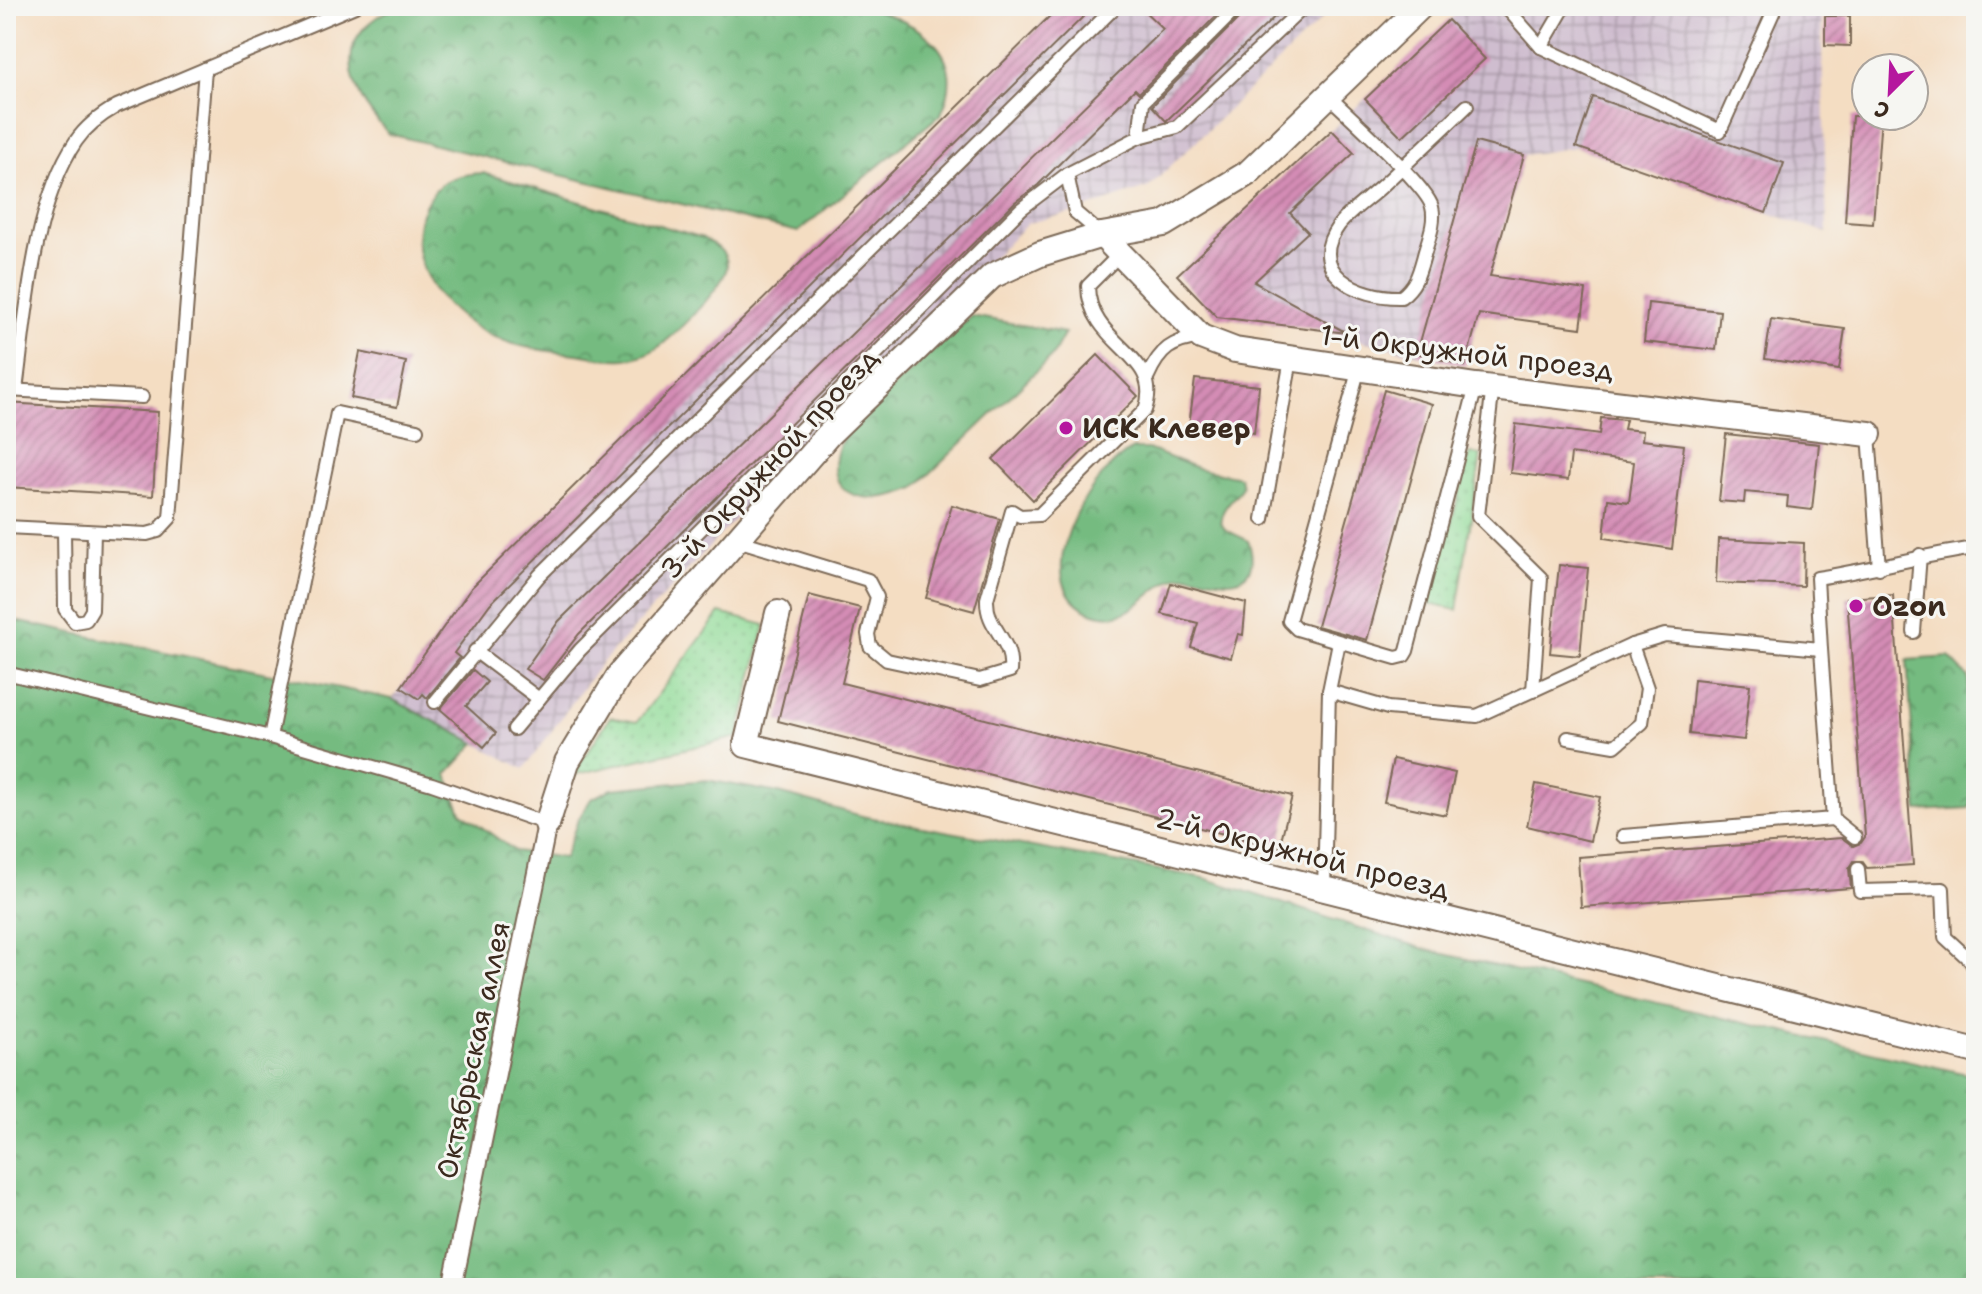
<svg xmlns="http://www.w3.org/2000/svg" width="1982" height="1294" font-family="'Shantell Sans',sans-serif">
<defs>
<pattern id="industrial-grid" width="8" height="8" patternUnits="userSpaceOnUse" patternTransform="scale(2)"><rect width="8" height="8" fill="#cfbdcf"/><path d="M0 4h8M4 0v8" fill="none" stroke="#a99aa7"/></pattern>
<pattern id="green-dots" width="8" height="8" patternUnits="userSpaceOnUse" patternTransform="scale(2)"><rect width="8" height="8" fill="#90db97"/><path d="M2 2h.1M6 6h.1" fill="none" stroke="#7dbc82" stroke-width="1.8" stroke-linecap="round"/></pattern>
<pattern id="forest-crowns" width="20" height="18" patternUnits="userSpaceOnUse" patternTransform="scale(2)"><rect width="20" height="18" fill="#74bb80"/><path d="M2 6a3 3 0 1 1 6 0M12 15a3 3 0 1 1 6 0" fill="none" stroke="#609868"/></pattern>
<pattern id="building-hatch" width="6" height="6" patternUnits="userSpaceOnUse" patternTransform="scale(2)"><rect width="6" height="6" fill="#d48cb5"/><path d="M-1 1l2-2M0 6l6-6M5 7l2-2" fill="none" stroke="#ad7393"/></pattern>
</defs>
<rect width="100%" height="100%" fill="#f6f6f2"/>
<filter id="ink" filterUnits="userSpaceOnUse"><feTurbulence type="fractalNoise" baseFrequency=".0125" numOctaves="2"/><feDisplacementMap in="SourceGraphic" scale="16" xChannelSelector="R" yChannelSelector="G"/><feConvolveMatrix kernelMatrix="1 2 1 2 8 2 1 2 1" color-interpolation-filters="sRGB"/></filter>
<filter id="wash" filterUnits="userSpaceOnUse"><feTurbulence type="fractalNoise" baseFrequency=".006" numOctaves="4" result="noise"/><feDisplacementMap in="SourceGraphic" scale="32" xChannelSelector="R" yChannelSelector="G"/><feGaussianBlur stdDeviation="1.8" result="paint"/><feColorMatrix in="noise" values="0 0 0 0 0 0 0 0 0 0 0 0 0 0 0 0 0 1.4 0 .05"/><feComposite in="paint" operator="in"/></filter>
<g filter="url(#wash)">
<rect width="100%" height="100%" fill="#f4ddc2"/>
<g fill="url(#industrial-grid)">
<polygon points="1060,6 1335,6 1149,187 1075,212 1028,223 823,424 599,666 524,769 392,699 472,587"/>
<polygon points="1464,6 1821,6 1827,233 1576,147 1524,155 1465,366 1308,328 1217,317 1177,275"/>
</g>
<g fill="url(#green-dots)" stroke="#66825a" stroke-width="2">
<polygon points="1470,454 1481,455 1457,610 1429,604"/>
<polygon points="720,613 765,625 738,737 573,775 610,717 637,722"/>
</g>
<g fill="url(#forest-crowns)" stroke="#58724f" stroke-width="2">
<path d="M399 6H863C917 22 971 50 941 114L798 232 389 134C346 89 328 34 399 6Z"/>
<path d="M483 173 703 238C714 245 726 250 727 264 729 282 679 330 664 343 653 352 639 358 625 359 610 361 591 356 576 354 550 351 524 349 499 339 448 319 398 264 425 206 437 180 456 174 483 173Z"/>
<path d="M972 316 1065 333 1053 355 915 488C859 512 811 492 848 428Z"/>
<path d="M1133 449H1148L1200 469 1240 477 1242 487C1235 498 1213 514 1224 528 1229 533 1241 536 1248 541 1253 553 1255 571 1241 578 1224 587 1200 572 1181 576 1148 584 1134 627 1094 613 1021 587 1089 471 1133 449Z"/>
<polygon points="6,619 392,699 476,743 447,774 461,812 515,851 564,858 578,820 591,799 611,789 707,780 779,793 862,816 1204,878 1431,951 1976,1076 1973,1288 6,1288"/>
<polygon points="1949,657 1968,677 1976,795 1969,808 1918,811 1907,660"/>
</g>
<g id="blocks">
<g fill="url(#building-hatch)">
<polygon points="1060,6 1094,6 490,604 454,653 460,658 427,698 423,694 419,699 401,687 472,587"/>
<polygon points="1139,6 1226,6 1139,93 1135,89 1038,185 1015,202 579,634 543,680 525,669 559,621 1163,29"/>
<polygon points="1241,6 1286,6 1166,121 1152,106 1240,17"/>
<polygon points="1825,16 1850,16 1850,46 1825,45"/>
<polygon points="1448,20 1485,59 1402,137 1365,99"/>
<polygon points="1593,97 1784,163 1766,213 1576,147"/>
<polygon points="1852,116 1881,116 1873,224 1845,222"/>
<polygon points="1332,130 1354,153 1290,213 1308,232 1254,282 1347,333 1217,317 1177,275"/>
<polygon points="1476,142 1524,155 1490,276 1586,290 1581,328 1479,314 1465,366 1417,353"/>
<polygon points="1648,303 1720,311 1716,350 1644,342"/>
<polygon points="1771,319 1845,329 1839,370 1765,359"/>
<polygon points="360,352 406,362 397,407 351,398"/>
<polygon points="1098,355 1138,396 1033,500 993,459"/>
<polygon points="1195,379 1259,386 1254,433 1189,426"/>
<polygon points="1384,390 1432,404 1367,640 1317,626"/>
<polygon points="6,403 158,412 153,496 6,487"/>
<polygon points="1601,418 1626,420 1624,429 1643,431 1642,440 1684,445 1672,549 1604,538 1608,499 1629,502 1634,462 1571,454 1568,480 1510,473 1516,424 1599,435"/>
<polygon points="1726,434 1819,444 1812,510 1787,507 1788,496 1745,492 1744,503 1719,501"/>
<polygon points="952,505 1000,519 974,611 926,598"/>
<polygon points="1718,539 1804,543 1803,586 1716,583"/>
<polygon points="1559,565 1588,568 1580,656 1550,653"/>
<polygon points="1171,583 1246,603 1243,635 1238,634 1231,658 1191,647 1198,623 1162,614"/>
<polygon points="809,595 860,608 842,683 1292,796 1279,848 778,721"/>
<polygon points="1893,595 1913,865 1867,868 1862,861 1854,861 1849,869 1851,888 1581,907 1578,857 1842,838 1853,846 1861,843 1865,837 1847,598"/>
<polygon points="473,670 487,682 466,706 496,733 484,747 440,709"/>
<polygon points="1694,679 1750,685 1744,740 1689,734"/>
<polygon points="1393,759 1455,773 1446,815 1384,802"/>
<polygon points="1536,784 1600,797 1590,841 1527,826"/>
</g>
</g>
</g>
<g filter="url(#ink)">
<use href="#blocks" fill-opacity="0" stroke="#7c6957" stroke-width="2"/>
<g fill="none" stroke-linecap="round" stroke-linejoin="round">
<defs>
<g id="service">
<polyline points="1505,6 1541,47 1720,131 1776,6"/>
<polyline points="1541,47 1565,6"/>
<path d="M1326 94C1346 113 1427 186 1432 207 1436 222 1428 240 1424 255 1419 273 1416 286 1401 297 1360 298 1304 273 1339 225 1350 211 1368 199 1381 187 1410 160 1439 133 1467 106"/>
<polyline points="1139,137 1177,127 1305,6"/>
<polyline points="1067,174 1075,212 1102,235"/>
<polyline points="1359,368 1289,621 1297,629 1396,658 1404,656 1407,651 1476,386"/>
<path d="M1148 376C1160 349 1172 341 1201 337"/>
<polyline points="1493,385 1478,516 1541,578 1533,691"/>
<polyline points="6,390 142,397"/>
<path d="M16 390C26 316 33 204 76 141 87 125 101 115 117 106L355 6"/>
<polyline points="1869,434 1879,568"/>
<polyline points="1263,519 1291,359"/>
<polyline points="6,527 147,534 158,531 170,518 205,69"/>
<polyline points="64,530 65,609 75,622 86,620 92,610 94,532"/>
<path d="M737 540 868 580 877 597 868 634 870 646 887 660 980 680 1010 671C1013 637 986 631 987 599L1012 511 1020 516 1039 515 1145 410C1165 354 1089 347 1088 286L1121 253"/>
<polyline points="1914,632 1920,555"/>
<polyline points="475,651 539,699"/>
<polyline points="6,673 270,737 432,784 547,824"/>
<path d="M1329 691 1388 708 1477 716 1632 645 1665 635 1821 649 1817 578C1871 570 1922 555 1976 548"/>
<polyline points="435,702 539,576 1116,6"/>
<polyline points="514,729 580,650 1021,209 1067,174 1139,137 1143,102 1234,11"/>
<polyline points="270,737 337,413 417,430"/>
<polyline points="1568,738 1615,746 1642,723 1647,688 1632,645"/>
<polyline points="1833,819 1855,837"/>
<polyline points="1623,836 1833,819 1821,649"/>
<polyline points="1858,869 1860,891 1943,889 1945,937 1971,961 1976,973"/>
<polyline points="1324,889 1329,691 1339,642"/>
</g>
<polyline id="pedestrian" points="452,1288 547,824"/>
<g id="minor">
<polyline points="1102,235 1201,337 1235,350 1476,386 1869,434"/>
<polyline points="778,613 746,745 1976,1051"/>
<polyline points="547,824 567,762 620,674 828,435 992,276 1040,254 1102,235 1164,224 1248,173 1421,6"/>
</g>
</defs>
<use href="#service" stroke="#7c6957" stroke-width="16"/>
<use href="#pedestrian" stroke="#7c6957" stroke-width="22"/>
<use href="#minor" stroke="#7c6957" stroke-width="28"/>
<use href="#service" stroke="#fff" stroke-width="12"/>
<use href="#pedestrian" stroke="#fff" stroke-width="18"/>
<use href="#minor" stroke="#fff" stroke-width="24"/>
</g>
</g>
<g fill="#b5179e" stroke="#f6f6f2" stroke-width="3">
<circle cx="1066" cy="428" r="8"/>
<circle cx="1856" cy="606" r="8"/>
</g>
<g text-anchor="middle" stroke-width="6" stroke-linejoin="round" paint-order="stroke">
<g font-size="28" fill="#3b2a1e" stroke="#f6f6f2">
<text transform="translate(1467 352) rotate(7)" y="10">1-й Окружной проезд</text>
<text transform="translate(769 463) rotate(-47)" y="10">3-й Окружной проезд</text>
<text transform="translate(1303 853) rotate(14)" y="10">2-й Окружной проезд</text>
<text transform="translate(473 1050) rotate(-78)" y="10">Октябрьская аллея</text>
</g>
<g font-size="28" font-weight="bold" fill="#3b2a1e" stroke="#f6f6f2" text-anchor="start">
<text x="1082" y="438">ИСК Клевер</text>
<text x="1872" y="616">Ozon</text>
</g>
</g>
<rect width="1982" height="1294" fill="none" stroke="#f6f6f2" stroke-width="32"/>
<g transform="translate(1890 92) rotate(204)"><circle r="38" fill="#f6f6f2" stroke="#aba49d" stroke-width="2"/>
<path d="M0-6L14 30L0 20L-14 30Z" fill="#b5179e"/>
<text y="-12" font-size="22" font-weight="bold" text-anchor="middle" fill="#3b2a1e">С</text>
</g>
</svg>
